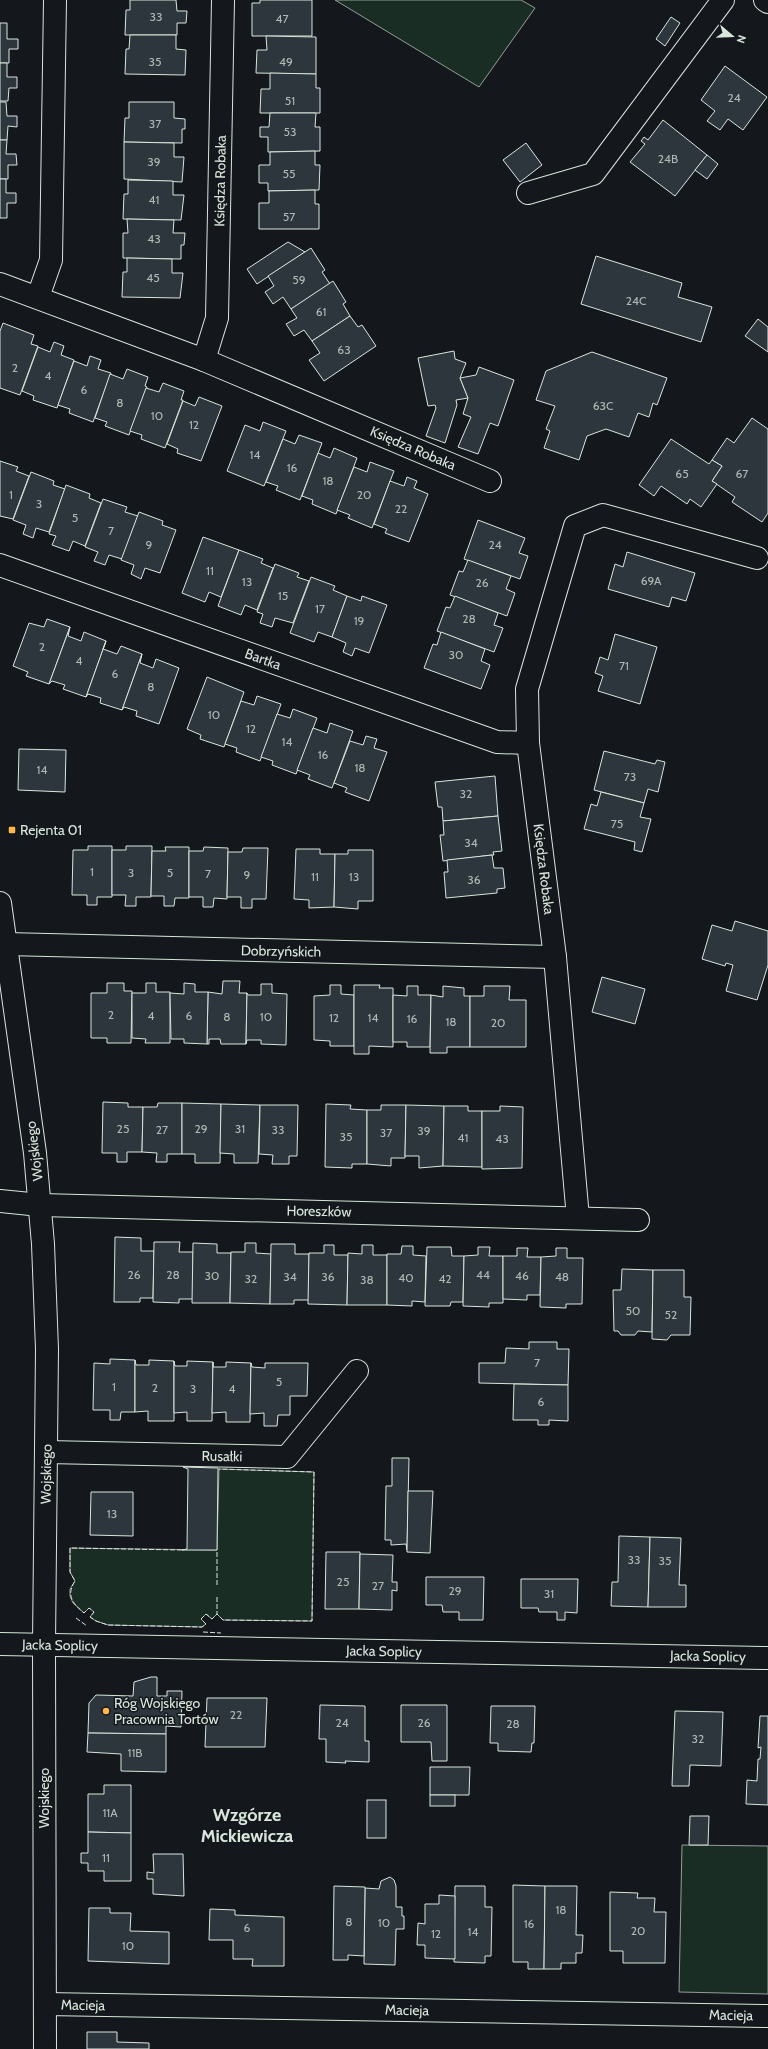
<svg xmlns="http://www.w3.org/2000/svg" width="768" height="2049" font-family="Cabin,sans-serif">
<rect width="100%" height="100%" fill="#14181c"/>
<g fill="#1a2d24" stroke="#939e99">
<polygon points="335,0 521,0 535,8 479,87"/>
<polygon points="219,1469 314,1472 312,1621 223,1620 217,1614 212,1619 206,1614 201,1619 206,1624 202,1627 108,1625 96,1621 90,1617 94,1612 89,1608 84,1613 73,1603 70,1596 70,1589 75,1581 70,1572 70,1548 217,1550"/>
<polygon points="682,1845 768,1846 768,1994 679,1992"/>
</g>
<g fill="#2c363c" stroke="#d8e6dc">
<polygon points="130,0 176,0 177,11 187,11 186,23 177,23 177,35 125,35 126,10 130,10"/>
<polygon points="260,0 312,0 312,36 252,36 252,3 260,3"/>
<polygon points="671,17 680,23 665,46 656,39"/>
<polygon points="0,23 7,23 7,39 18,39 18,49 9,49 9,63 0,63"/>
<polygon points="130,35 176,35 176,49 186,50 185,75 125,74 126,49 129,49"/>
<polygon points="266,36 316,37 316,74 256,73 257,50 267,50"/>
<polygon points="0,63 7,63 7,77 17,77 17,88 9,88 8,101 0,101"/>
<polygon points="725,66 767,97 743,130 728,119 720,130 707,121 715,111 701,100"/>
<polygon points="270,73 316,74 316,88 320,88 320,113 260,113 261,89 270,89"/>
<polygon points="0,102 6,102 7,116 17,116 17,127 8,126 7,140 0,140"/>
<polygon points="129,102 174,102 174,118 185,119 185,129 182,129 182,143 124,142 125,118 129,118"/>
<polygon points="270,113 316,113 315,127 320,127 320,151 268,152 268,137 260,137 260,127 269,127"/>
<polygon points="663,120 707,155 675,196 630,162 645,144 641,141 644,137 648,140"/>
<polygon points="0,140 7,140 6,154 16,154 17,165 8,165 8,179 0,179"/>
<polygon points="124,142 174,143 174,157 184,157 182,182 124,179"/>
<polygon points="526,143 542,165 520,182 503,160"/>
<polygon points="315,151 315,165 320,165 319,190 268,191 268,183 259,183 259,165 270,165 270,152"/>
<polygon points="707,155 718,164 707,179 695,170"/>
<polygon points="0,179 6,179 6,193 16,193 16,203 7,203 7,218 0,218"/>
<polygon points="128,180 173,181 173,195 184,195 181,220 123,219 124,194 128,194"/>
<polygon points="315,190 315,204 319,204 319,229 259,229 259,203 269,203 269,191"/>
<polygon points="127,219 174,220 173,233 185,233 184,245 181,245 181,259 123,258 123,233 128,233"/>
<polygon points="288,242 305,252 257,284 247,269"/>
<polygon points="311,248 325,270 322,272 330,284 291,309 283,297 273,304 265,292 274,286 268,276"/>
<polygon points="596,256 682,283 678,297 712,307 701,342 581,304"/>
<polygon points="127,258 172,259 172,273 183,273 180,298 122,297 123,272 127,272"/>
<polygon points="333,281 346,302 343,304 350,316 312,341 304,330 294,336 286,324 297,318 291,309"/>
<polygon points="350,316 358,327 362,325 376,346 324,381 309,360 320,353 312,341"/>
<polygon points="758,319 768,327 768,352 745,336"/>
<polygon points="3,323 34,335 31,344 38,346 20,395 0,388 0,331"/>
<polygon points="54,342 64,346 61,355 74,360 57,408 33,400 34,396 22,391 38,347 50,352"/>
<polygon points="454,351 455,359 466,363 460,378 468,398 456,400 457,405 445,443 426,436 436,408 435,405 428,406 418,358"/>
<polygon points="592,352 667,378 657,405 653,403 649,417 638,413 629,437 606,429 587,436 579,460 544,448 550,431 546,429 555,406 536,400 546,371"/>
<polygon points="90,356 101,360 98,369 111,373 93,422 69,413 70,409 58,405 74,361 87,366"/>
<polygon points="479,367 514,380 498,426 490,423 478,454 458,447 471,417 463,414 468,398 460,378 476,375"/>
<polygon points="127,369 148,377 145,386 147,387 129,435 105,426 107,422 95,418 110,374 123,379"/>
<polygon points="163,383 184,391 181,400 183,400 165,448 141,439 142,435 130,431 146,388 159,392"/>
<polygon points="199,397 222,406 201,461 177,453 178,449 167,444 183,401 195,406"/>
<polygon points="752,418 768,429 768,513 762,522 732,502 735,497 712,481 722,466 712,460 727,438 734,443"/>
<polygon points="263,422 286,431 264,486 227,471 245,425 260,431"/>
<polygon points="299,435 322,443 300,500 276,490 278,486 266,482 283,439 295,444"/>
<polygon points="671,439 709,464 712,460 722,466 712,481 717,484 701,507 690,499 687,504 661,486 654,496 639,485"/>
<polygon points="334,448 357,458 336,514 312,504 313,500 302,496 318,453 330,458"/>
<polygon points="0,461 18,467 16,471 29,476 13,519 0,516"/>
<polygon points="370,462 394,471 372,528 348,518 350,515 337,510 354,467 367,472"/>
<polygon points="31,472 54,481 53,485 65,489 49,532 36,528 33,538 23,534 26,525 13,520"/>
<polygon points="407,477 417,481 414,488 428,494 409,542 385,533 387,529 374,524 390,481 404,486"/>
<polygon points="66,485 90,494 89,498 101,503 85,546 73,541 69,551 52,545 56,536 49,534"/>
<polygon points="103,499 127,507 125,512 138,516 122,559 109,555 105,565 94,561 98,552 85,547"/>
<polygon points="139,512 163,521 162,525 176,530 160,573 145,568 141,579 131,574 134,565 121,560"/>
<polygon points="478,520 525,538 519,553 528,556 520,579 464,559"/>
<polygon points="203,537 239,550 221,597 209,592 205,602 182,593"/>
<polygon points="239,550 263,559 261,563 273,568 257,610 245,605 241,615 218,606"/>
<polygon points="627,552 695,573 686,601 672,597 669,607 608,589 615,564 623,567"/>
<polygon points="468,560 511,576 506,589 515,593 507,616 450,595 459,571 463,572"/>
<polygon points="275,564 299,573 297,577 309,581 293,623 275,618 272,627 260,623 263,614 257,612"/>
<polygon points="311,577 335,586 333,590 347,596 332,637 318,632 314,642 290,633"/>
<polygon points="347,596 361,601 362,596 387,605 369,653 355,648 352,656 343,652 346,643 332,637"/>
<polygon points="455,596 498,613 494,625 503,628 494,652 437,631 446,607 450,608"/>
<polygon points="47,619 70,627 49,684 26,676 28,672 13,666 29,623 44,627"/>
<polygon points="70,627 68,636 81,641 84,632 106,641 86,697 63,689 65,685 52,681 49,684"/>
<polygon points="441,632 485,649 481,661 490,665 481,689 424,668 433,644 437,645"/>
<polygon points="615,634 657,647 640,704 598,691 603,676 595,673 600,657 608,660"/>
<polygon points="106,641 103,649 117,654 121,646 142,654 122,710 100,703 101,698 88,694 86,697"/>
<polygon points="142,654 140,663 153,668 156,659 179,668 159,724 136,716 137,711 124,707 122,710"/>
<polygon points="207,677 244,692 224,747 200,739 201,735 187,729"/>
<polygon points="257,696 281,704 260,761 236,752 237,748 225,744 241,701 254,705"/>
<polygon points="293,709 317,718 296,774 272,765 273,761 261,757 277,714 290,718"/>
<polygon points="330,723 353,731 332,788 308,779 310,775 297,770 313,728 327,733"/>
<polygon points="366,736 377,739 374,748 387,752 369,801 345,792 347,788 334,783 350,741 363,745"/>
<polygon points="19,749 66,750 65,792 18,790"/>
<polygon points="604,751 655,764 657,760 665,762 658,792 648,789 644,803 594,790"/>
<polygon points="495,776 498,816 443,821 442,807 438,807 435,782"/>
<polygon points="601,792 644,803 640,817 651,819 642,852 634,850 635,842 584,829 591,804 597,806"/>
<polygon points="498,816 502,851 493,852 494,855 492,855 443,861 440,835 444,835 443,821"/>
<polygon points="88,846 112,846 112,897 97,897 97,905 87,905 87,895 72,895 73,850 88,850"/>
<polygon points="126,846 152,846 151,897 136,897 136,906 125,906 126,895 112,895 112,850 126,850"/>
<polygon points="165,847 189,847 189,898 175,898 174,906 164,906 164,896 151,896 152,851 166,851"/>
<polygon points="204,847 228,848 227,899 214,898 213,907 203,907 203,897 189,897 189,851 203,851"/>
<polygon points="243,848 268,848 266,899 252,899 252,908 241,908 241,897 227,897 228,852 242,852"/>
<polygon points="296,849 320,849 320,854 335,854 334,907 309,908 309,900 294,899"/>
<polygon points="348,850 373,850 373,901 358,901 358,909 334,907 335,854 348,854"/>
<polygon points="492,855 494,868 503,868 505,888 497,889 497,893 446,898 444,872 448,872 447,860"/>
<polygon points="735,921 768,931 768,965 757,1000 726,991 733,965 726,963 725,966 702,959 712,925 732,931"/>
<polygon points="602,977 645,989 635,1024 592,1012"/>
<polygon points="223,981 240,981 239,993 247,993 246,1044 221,1044 220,1039 209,1039 209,1044 207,1044 208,992 222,994"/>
<polygon points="107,983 124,983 124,991 132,991 131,1043 107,1043 107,1038 91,1038 91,993 107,993"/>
<polygon points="146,983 156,983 156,992 170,992 170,1043 145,1043 146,1039 132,1038 132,993 146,993"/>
<polygon points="184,983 195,984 195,992 208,992 207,1044 184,1043 184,1039 171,1039 170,993 184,994"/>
<polygon points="261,984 272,984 272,993 287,994 286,1045 261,1044 261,1040 247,1040 246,1044 247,993 248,995 261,995"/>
<polygon points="330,985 341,985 341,994 354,995 354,1046 330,1046 330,1041 314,1040 314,996 330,995"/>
<polygon points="354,985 380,985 379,988 393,988 393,1047 369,1046 369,1054 354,1054"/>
<polygon points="407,986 418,986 418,995 431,995 430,1047 407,1047 407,1042 393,1042 393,995 407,996"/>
<polygon points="443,986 464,988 464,996 470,996 470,1047 447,1047 447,1053 430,1053 431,995 443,997"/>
<polygon points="484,986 510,986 509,1000 526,1000 526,1047 470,1047 470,996 484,996"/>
<polygon points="103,1102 128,1103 128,1107 143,1107 142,1152 127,1152 127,1162 117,1162 117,1153 102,1153"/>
<polygon points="158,1103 182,1103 182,1154 167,1154 167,1162 156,1162 157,1153 142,1152 143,1107 157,1107"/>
<polygon points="182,1103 221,1104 220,1163 195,1163 195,1154 182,1154"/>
<polygon points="221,1104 260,1105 258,1163 234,1163 234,1154 220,1153"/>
<polygon points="326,1104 351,1105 350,1109 367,1110 367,1164 352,1164 352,1168 325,1167"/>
<polygon points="260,1105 298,1105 297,1156 289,1156 289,1164 272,1164 273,1155 259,1154"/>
<polygon points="381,1105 406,1105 405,1158 391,1158 391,1166 367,1164 367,1110 381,1110"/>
<polygon points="406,1105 444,1106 443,1166 419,1168 419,1156 405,1156"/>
<polygon points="444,1106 468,1106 468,1111 482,1111 482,1167 443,1166"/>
<polygon points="500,1106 523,1107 522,1168 482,1169 482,1111 500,1111"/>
<polygon points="115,1237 141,1238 141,1251 154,1251 153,1298 140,1298 140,1302 114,1302"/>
<polygon points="154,1242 180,1242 179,1252 193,1252 193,1299 179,1299 179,1303 153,1302"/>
<polygon points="193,1243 217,1244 217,1253 231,1253 230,1303 192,1303"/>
<polygon points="245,1243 256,1243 256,1253 271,1254 270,1304 230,1303 231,1252 245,1252"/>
<polygon points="271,1244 295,1244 295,1254 309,1254 309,1300 294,1300 294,1304 270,1304"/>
<polygon points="324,1245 334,1245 334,1255 348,1255 347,1305 308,1304 309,1253 324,1253"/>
<polygon points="362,1245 373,1245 373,1255 387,1255 387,1305 347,1305 348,1253 362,1254"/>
<polygon points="402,1246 413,1246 413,1255 426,1256 425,1302 412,1301 412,1306 387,1305 387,1254 401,1254"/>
<polygon points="427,1247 451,1247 452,1256 464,1256 463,1302 451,1302 450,1306 425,1306"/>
<polygon points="478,1247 490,1247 489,1256 503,1256 503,1303 489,1303 489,1307 463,1306 464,1256 478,1255"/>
<polygon points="517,1248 528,1248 527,1257 541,1257 540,1295 527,1295 527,1300 503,1299 503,1256 517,1256"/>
<polygon points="556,1248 567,1248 567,1258 583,1258 582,1304 566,1304 566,1308 540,1307 541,1257 556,1256"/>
<polygon points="622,1269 653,1270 652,1332 638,1331 635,1335 621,1335 618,1331 614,1331 613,1290 621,1290"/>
<polygon points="653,1270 684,1270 684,1297 691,1297 690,1335 671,1335 667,1340 652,1339"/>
<polygon points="529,1342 557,1342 557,1349 569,1349 568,1385 479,1383 479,1363 505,1363 506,1348 529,1349"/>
<polygon points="110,1359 135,1360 135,1412 121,1412 120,1420 110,1420 110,1410 93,1410 94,1363 110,1364"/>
<polygon points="135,1360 136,1365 149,1365 149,1360 174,1361 174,1421 148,1421 148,1411 135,1412"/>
<polygon points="174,1361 175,1366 187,1366 187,1361 213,1362 212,1421 187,1421 187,1412 174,1413"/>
<polygon points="213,1362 213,1367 226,1367 226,1362 251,1363 250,1422 226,1422 226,1412 212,1413"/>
<polygon points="251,1363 252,1367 265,1368 265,1363 308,1363 307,1396 290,1396 290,1415 278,1415 277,1426 264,1426 264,1413 250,1414"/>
<polygon points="514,1384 568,1385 568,1421 549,1420 549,1425 538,1425 538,1420 513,1420"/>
<polygon points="392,1458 409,1458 407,1550 406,1544 391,1545 391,1540 385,1540 386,1486 392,1486"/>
<polygon points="183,1467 218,1468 217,1550 182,1550 187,1549 188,1469"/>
<polygon points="408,1491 433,1491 430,1553 407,1552"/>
<polygon points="91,1492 133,1492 133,1536 90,1535"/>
<polygon points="619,1536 650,1537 648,1607 611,1606 612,1582 618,1582"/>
<polygon points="650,1537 681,1538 679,1585 686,1585 686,1607 648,1607"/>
<polygon points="326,1552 360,1552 359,1609 325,1609"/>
<polygon points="360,1554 393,1555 392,1582 397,1582 397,1591 392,1590 392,1610 359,1609"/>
<polygon points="426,1577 484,1577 483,1620 459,1620 459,1612 443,1612 442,1605 426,1605"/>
<polygon points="521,1579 578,1579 577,1613 565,1612 565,1620 557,1620 557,1612 539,1612 538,1608 521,1608"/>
<polygon points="151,1677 157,1677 157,1696 167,1696 167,1691 182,1691 181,1727 166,1726 166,1734 88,1733 89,1703 96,1695 133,1696 134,1682"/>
<polygon points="207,1698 267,1698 265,1747 205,1747"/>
<polygon points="320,1705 365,1706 365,1741 369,1741 369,1762 345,1761 346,1763 326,1762 326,1739 319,1739"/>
<polygon points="401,1705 447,1705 447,1761 432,1761 431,1742 401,1742"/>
<polygon points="491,1706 535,1706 534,1743 532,1743 531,1752 498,1751 498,1743 490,1743"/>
<polygon points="675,1711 723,1712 721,1766 690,1765 689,1786 672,1786"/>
<polygon points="760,1716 768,1716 768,1805 746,1804 747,1780 757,1781 758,1759 760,1759 761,1747 758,1748"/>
<polygon points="88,1733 166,1734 166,1772 121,1771 121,1754 87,1752"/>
<polygon points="430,1767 470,1767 469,1795 430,1795"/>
<polygon points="104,1785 131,1785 131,1833 88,1832 88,1794 104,1794"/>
<rect x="430" y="1795" width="25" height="11"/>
<rect x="367" y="1800" width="19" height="38"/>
<polygon points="690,1816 709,1816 708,1845 689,1845"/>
<polygon points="88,1832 131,1833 131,1881 104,1881 104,1871 88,1871 88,1863 81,1863 81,1853 88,1853"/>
<polygon points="153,1854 183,1854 184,1896 153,1894 153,1879 147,1879 147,1872 154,1873"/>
<polygon points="390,1877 394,1880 396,1886 396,1907 402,1907 402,1916 404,1916 404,1929 396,1929 395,1965 364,1964 365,1888 379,1889 381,1881"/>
<polygon points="513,1885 545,1886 544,1969 528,1969 528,1962 513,1962"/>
<polygon points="334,1886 365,1887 364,1956 348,1955 348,1960 333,1960"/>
<polygon points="455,1886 485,1886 485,1907 492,1907 491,1956 485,1956 485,1963 454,1962"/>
<polygon points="545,1886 577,1886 576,1935 583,1935 582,1953 576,1953 576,1963 561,1963 561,1969 544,1969"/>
<polygon points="610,1892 638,1893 637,1898 655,1898 654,1912 666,1912 665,1963 623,1963 623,1951 610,1951"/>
<polygon points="439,1895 455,1896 455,1959 425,1958 425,1945 417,1945 418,1923 425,1924 425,1904 439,1904"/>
<polygon points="89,1908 110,1908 110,1913 131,1913 130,1931 169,1932 169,1964 88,1961"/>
<polygon points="210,1909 235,1910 235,1915 284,1917 284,1966 252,1966 253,1959 233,1959 233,1940 209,1940"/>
<polygon points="87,2032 117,2032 117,2042 149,2043 149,2049 87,2049"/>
</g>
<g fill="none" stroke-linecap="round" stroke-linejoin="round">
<defs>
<g id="minor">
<polyline points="528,193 593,174 723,0"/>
<polyline points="0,284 204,360 490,481"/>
<polyline points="38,297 51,260 55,0"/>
<polyline points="204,360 217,318 223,0"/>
<polyline points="0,565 497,742 528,743"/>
<polyline points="0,903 35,1153 43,1244 47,1349 44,1645 45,2049"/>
<polyline points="6,944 555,957"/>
<polyline points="0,1201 40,1205 638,1220"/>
<polyline points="578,1218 555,957 528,743 527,689 575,526 603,515 757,558"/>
<polyline points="46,1452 287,1457 357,1371"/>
<polyline points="0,1644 768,1658"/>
<polyline points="45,2004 768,2016"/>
</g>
<polyline id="major" points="765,0 768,2"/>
</defs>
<use href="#minor" stroke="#d8e6dc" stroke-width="24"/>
<use href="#major" stroke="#d8e6dc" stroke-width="24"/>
<use href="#minor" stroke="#14181c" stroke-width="22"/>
<use href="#major" stroke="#14181c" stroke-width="22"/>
<g stroke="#d8e6dc" stroke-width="1" stroke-dasharray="5 2" stroke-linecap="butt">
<path d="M182 1550 70 1548V1572L75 1581C66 1595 72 1603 84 1613L89 1608 94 1612 90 1617 96 1621 108 1625 202 1627 206 1624 201 1619 206 1614 212 1619 217 1614"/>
<polyline points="217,1585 217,1550"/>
<polyline points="217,1597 217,1614 223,1620 312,1621 314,1472 219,1469"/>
<polyline points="76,1618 87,1626"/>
<polyline points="203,1632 221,1633"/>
</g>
</g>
<g fill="#ffb74d" stroke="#14181c" stroke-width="1.5">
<rect x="8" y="826" width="8" height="8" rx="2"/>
<circle cx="106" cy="1711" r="4"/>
</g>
<g text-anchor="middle" stroke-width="3" stroke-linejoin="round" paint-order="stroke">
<g font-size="12" fill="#adbab4">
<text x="156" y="21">33</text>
<text x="282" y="23">47</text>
<text x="155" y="66">35</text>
<text x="286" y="66">49</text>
<text x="734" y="102">24</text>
<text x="290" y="105">51</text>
<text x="155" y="128">37</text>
<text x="290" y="136">53</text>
<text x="668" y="163">24B</text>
<text x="154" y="166">39</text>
<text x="289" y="178">55</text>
<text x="154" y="204">41</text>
<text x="289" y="221">57</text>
<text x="154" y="243">43</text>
<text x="153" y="282">45</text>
<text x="299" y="284">59</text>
<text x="636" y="305">24C</text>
<text x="321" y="316">61</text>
<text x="344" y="354">63</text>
<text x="15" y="372">2</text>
<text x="48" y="380">4</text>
<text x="84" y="394">6</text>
<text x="120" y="407">8</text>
<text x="603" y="410">63C</text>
<text x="157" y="420">10</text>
<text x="194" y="429">12</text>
<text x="255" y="459">14</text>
<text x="292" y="472">16</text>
<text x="682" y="478">65</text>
<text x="742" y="478">67</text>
<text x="328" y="485">18</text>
<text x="11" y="499">1</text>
<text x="364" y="499">20</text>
<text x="39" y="508">3</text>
<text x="401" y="513">22</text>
<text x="75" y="522">5</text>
<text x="111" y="535">7</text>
<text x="149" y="549">9</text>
<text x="495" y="549">24</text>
<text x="210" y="575">11</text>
<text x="651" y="585">69A</text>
<text x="247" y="586">13</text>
<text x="482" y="587">26</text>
<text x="283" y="600">15</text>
<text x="320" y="613">17</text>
<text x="469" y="623">28</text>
<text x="359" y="625">19</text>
<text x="42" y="651">2</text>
<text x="456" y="659">30</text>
<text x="79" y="665">4</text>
<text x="624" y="670">71</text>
<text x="115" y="678">6</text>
<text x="151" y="691">8</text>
<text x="214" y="719">10</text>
<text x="251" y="733">12</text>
<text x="287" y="746">14</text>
<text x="323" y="759">16</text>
<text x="360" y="772">18</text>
<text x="42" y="774">14</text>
<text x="630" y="781">73</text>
<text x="466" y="798">32</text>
<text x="617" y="828">75</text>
<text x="471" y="847">34</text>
<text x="92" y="876">1</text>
<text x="131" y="877">3</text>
<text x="170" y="877">5</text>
<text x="208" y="878">7</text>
<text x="247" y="879">9</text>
<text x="315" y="881">11</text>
<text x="354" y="881">13</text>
<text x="474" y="884">36</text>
<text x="111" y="1019">2</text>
<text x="151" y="1020">4</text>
<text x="189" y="1020">6</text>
<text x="227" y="1021">8</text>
<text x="266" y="1021">10</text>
<text x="334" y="1022">12</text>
<text x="373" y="1022">14</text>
<text x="412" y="1023">16</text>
<text x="451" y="1026">18</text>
<text x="498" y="1027">20</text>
<text x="123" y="1133">25</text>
<text x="201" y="1133">29</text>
<text x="240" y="1133">31</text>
<text x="162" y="1134">27</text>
<text x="278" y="1134">33</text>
<text x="424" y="1135">39</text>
<text x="386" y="1137">37</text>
<text x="346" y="1141">35</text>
<text x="463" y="1142">41</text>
<text x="502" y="1143">43</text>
<text x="134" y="1279">26</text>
<text x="173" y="1279">28</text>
<text x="483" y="1279">44</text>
<text x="212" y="1280">30</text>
<text x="522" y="1280">46</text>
<text x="290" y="1281">34</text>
<text x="328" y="1281">36</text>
<text x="562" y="1281">48</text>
<text x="406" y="1282">40</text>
<text x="251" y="1283">32</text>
<text x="445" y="1283">42</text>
<text x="367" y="1284">38</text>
<text x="633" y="1315">50</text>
<text x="671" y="1319">52</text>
<text x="537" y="1367">7</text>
<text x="279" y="1386">5</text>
<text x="114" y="1391">1</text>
<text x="155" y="1392">2</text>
<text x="193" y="1393">3</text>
<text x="232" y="1393">4</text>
<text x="541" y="1406">6</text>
<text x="112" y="1518">13</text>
<text x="634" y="1564">33</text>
<text x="665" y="1565">35</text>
<text x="343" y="1586">25</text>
<text x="378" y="1590">27</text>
<text x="455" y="1595">29</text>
<text x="549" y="1598">31</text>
<text x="236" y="1719">22</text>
<text x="342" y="1727">24</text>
<text x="424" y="1727">26</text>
<text x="513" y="1728">28</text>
<text x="698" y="1743">32</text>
<text x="135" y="1757">11B</text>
<text x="110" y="1817">11A</text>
<text x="106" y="1862">11</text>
<text x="561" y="1914">18</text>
<text x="349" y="1926">8</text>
<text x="384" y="1927">10</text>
<text x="529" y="1928">16</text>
<text x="247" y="1932">6</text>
<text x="638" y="1935">20</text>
<text x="473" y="1936">14</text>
<text x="436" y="1938">12</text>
<text x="128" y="1950">10</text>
</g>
<g font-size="14" fill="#d8e6dc" stroke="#14181c">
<text transform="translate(220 181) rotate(-89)" y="5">Księdza Robaka</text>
<text transform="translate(413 448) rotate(23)" y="5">Księdza Robaka</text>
<text transform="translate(263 659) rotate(20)" y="5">Bartka</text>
<text transform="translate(544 869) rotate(83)" y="5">Księdza Robaka</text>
<text transform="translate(281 951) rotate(1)" y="5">Dobrzyńskich</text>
<text transform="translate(34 1151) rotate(-97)" y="5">Wojskiego</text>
<text transform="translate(319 1211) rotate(1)" y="5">Horeszków</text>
<text transform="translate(222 1456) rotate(1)" y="5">Rusałki</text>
<text transform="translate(46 1474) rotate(-89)" y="5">Wojskiego</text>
<text transform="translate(60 1645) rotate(1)" y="5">Jacka Soplicy</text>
<text transform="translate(384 1651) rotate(1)" y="5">Jacka Soplicy</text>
<text transform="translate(708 1656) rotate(1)" y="5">Jacka Soplicy</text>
<text transform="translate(44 1798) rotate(-90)" y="5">Wojskiego</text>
<text transform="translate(83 2005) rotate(1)" y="5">Macieja</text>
<text transform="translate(407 2010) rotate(1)" y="5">Macieja</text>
<text transform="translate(731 2015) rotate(1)" y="5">Macieja</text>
</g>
<g font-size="14" fill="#d8e6dc" stroke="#14181c" text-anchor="start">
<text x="20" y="835">Rejenta 01</text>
<text x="114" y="1708">Róg Wojskiego<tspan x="114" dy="16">Pracownia Tortów</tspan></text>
</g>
<g font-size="18" font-weight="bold" fill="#d8e6dc" stroke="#14181c">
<text x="247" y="1821">Wzgórze<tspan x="247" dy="21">Mickiewicza</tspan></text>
</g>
</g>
<g transform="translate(732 36) rotate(109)" stroke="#14181c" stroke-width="3" paint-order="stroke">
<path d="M0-3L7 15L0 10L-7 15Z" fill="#d8e6dc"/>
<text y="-6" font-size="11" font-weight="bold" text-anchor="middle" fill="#d8e6dc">N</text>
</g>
</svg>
